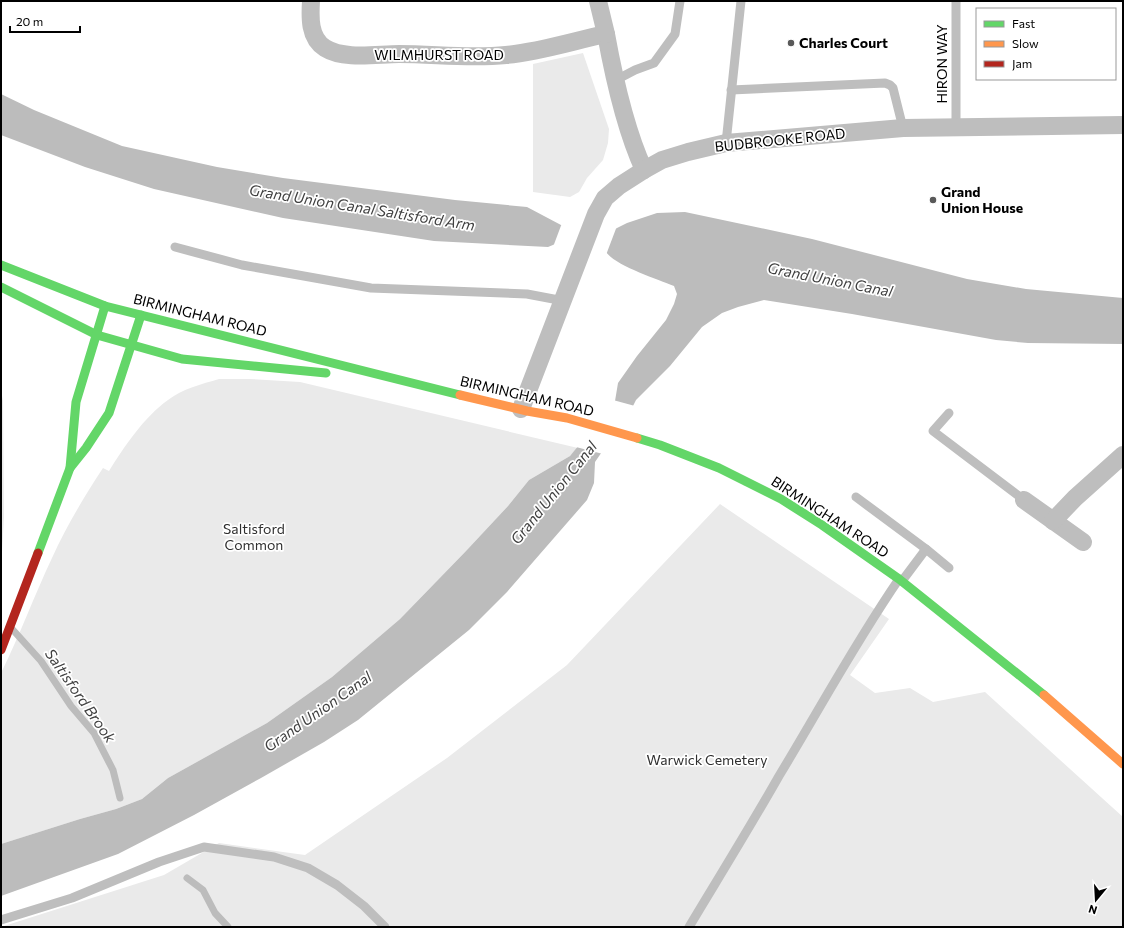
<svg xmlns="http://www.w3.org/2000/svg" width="1124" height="928" font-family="Commissioner,sans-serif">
<rect width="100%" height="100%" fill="#fff"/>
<g fill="#eaeaea">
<polygon points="583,53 609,129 608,143 603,160 587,178 579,192 570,197 533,192 533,64"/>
<path d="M219 379H250L300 382 578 448 570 456 529 480 508 506 466 551 400 619 332 677 267 723 168 778 142 799 116 809 80 819 1 844V673C20 635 34 596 52 558 66 527 84 497 103 468L109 471C124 447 144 417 168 400 182 389 202 384 219 379Z"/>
<polygon points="1,390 3,401 4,517 1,569"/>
<polygon points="720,504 889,619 850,675 875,693 910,688 933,702 985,692 1123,817 1123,927 1,927 164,875 219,843 305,855 447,758 567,665"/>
</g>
<path fill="#bcbcbc" d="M1 94 34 110 122 146 217 167 283 178 455 200 527 207 561 225 609 232 627 223 657 213 685 212 812 239 967 279 1026 289 1123 298V344L1028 343 996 340 852 314 764 300 738 307 722 313 702 327 670 366 636 400 632 408 595 462 594 483 587 500 507 592 469 630 358 720 324 742 261 778 194 815 118 854 1 896V844L80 819 116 809 142 799 168 778 267 723 332 677 400 619 466 551 508 506 529 480 570 456 615 401 618 383 637 356 666 320 674 304 677 294 674 286C657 279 616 266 606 252L565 240 548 247 434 241 283 218 154 189 85 167 1 135Z"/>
<g fill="#fff">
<polygon points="562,223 609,230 617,226 606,255 565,242 553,247"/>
<polygon points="613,400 635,406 603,454 576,447"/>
</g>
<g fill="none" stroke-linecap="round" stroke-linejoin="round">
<g stroke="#bcbcbc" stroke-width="7">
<polyline points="13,630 41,661 71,706 94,733 113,770 120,798"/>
<polyline points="187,878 203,890 215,913 228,927"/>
</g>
<g stroke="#bebebe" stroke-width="9">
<polyline points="956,1 956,128"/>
<polyline points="616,80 635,70 654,63 675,34 680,1"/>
<polyline points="731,90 885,83 890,85 893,88 903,128"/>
<polyline points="726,143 741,1"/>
<polyline points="175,247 242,265 371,288 527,294 564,301"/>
<polyline points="949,413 933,431 1024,500"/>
<polyline points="856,497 926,549"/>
<polyline points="902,581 926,549 949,568"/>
<polyline points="1,920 72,898 159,862 204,847 274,857 308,868 337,885 364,906 385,927"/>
<path d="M689 927C719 877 750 827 779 776 819 710 855 643 899 579"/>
</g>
<g stroke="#bebebe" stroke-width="18">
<path d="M311 1C310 17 309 38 325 48 344 60 377 54 399 54 435 54 470 59 506 55 539 52 573 41 606 34 614 78 625 129 644 170"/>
<polyline points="598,1 606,34"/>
<polyline points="521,409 596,214 605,198 619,186 644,170 662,160 688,152 726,143 903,128 1123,125"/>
<polyline points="1024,500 1083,542"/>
<polyline points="1053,521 1075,498 1123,455"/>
</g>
<g stroke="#63d668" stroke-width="9">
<polyline points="1,265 105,306 460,395"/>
<polyline points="1,287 97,335 182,359 326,373"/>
<polyline points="637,438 660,445 719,468 781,499 822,525 899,579 1044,695"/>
<polyline points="70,468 86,448 109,413 141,315"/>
<polyline points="38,553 70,468 76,402 105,306"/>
</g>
<g stroke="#ff974d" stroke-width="9">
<polyline points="460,395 527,411 567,418 637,438"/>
<polyline points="1044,695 1123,764"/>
</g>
<polyline stroke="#b3261e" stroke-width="9" points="1,650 38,553"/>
</g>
<g fill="#595959" stroke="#fff" stroke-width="1.5">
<circle cx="791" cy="43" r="4"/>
<circle cx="933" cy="200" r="4"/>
</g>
<g text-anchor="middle" stroke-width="3.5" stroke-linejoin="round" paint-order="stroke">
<g font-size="14" font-weight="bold" fill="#000" stroke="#fff" text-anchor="start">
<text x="799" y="48">Charles Court</text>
<text x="941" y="197">Grand<tspan x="941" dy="16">Union House</tspan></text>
</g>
<g font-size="14" fill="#000" stroke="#fff">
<text x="439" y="60">WILMHURST ROAD</text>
<text transform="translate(942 64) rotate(-90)" y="5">HIRON WAY</text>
<text transform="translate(780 140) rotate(-6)" y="5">BUDBROOKE ROAD</text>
<text transform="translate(200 315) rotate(14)" y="5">BIRMINGHAM ROAD</text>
<text transform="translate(527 396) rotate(13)" y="5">BIRMINGHAM ROAD</text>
<text transform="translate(830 517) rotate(33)" y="5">BIRMINGHAM ROAD</text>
</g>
<g font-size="14" fill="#2f2f2f" stroke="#fff">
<text x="254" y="534">Saltisford<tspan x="254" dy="16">Common</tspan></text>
<text x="707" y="765">Warwick Cemetery</text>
</g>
<g font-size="15" font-style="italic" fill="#404040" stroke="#fff">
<text transform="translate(362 208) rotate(9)" y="5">Grand Union Canal Saltisford Arm</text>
<text transform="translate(830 280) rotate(11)" y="5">Grand Union Canal</text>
<text transform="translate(554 493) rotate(-51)" y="5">Grand Union Canal</text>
<text transform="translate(80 696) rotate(55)" y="5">Saltisford Brook</text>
<text transform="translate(318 712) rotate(-35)" y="5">Grand Union Canal</text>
</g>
</g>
<rect width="1124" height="928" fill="none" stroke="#000000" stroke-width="4"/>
<rect x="976" y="8" width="140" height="72" fill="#ffffff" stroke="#999999"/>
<rect x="984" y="21" width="20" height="6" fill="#63d668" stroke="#999999"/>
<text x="1012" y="28" font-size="12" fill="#000000">Fast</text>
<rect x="984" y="41" width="20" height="6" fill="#ff974d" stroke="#999999"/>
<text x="1012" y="48" font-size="12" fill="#000000">Slow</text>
<rect x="984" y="61" width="20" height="6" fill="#b3261e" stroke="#999999"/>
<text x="1012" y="68" font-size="12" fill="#000000">Jam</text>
<g transform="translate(1096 900) rotate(198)" stroke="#ffffff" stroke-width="3" paint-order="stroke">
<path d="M0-3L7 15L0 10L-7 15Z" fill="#000000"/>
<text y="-6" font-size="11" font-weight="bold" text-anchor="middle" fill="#000000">N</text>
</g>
<path d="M10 26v6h70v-6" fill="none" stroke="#000000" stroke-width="2"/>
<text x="16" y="26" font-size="12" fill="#000000" stroke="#ffffff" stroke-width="3" paint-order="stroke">20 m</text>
</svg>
